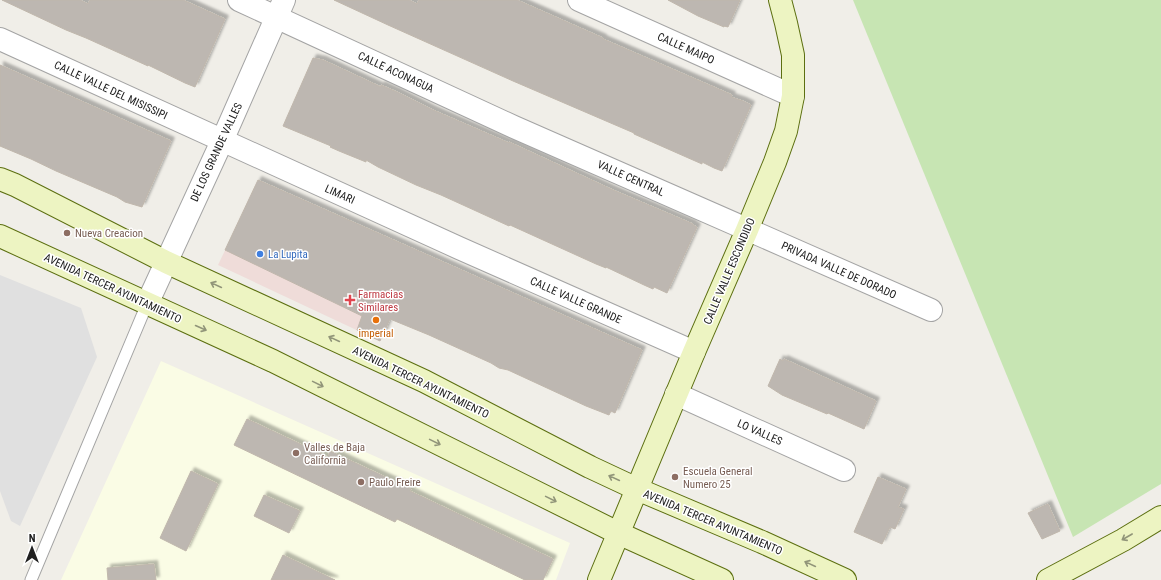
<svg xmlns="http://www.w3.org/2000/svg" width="1161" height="580" font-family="'Roboto Condensed',sans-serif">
<defs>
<filter id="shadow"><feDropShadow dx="3.5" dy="-3.5" stdDeviation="1" flood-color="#0004"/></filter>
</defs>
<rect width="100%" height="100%" fill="#f0eee8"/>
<polygon fill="#efdcd9" points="240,219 401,294 380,341 218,265"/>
<polygon fill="#fafce5" points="161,361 570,543 556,580 61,580"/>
<polygon fill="#c7e5b3" points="853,0 1161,0 1161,484 1073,537"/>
<polygon fill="#e0e0e0" points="0,275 81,308 97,357 20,526 11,521 0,491"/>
<g fill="#bdb7b1" stroke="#c0b7ac" filter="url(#shadow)">
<polygon points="2,0 80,0 88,4 90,0 183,0 225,19 195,87 185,83 148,65 148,66 86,38 66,30"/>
<polygon points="334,0 409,0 417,4 419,0 517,0 603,38 603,39 716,88 732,95 731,97 743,101 751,105 722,171 714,168 702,162 702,164 634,134 634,133 613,124 513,81 388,25"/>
<polygon points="668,0 740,0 728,27 724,26 724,27 698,16"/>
<polygon points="313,58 323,60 381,87 381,85 397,92 433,110 509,143 509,142 613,190 693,224 693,225 697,227 667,293 654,287 653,289 644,285 606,267 606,268 596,264 510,225 509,226 441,195 416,185 378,167 366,160 366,162 339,151 330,147 331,146 283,126"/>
<polygon points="0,65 171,141 142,207 125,202 117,197 56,171 31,159 0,146"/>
<polygon points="258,180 642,350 615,413 611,411 609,415 586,406 508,370 499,368 491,363 429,335 390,319 380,341 357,330 362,316 225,250"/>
<polygon points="780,359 783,361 784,359 876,401 864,429 828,413 827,414 782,395 768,386"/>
<polygon points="247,419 328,457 330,451 411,489 410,491 553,559 543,580 525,580 397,519 395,522 234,445"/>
<polygon points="191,471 218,484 186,551 160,538"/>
<polygon points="878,477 906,489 898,507 904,509 895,529 890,527 882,544 854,532"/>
<polygon points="264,495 300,511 289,533 254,516"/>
<polygon points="1048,504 1060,531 1042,539 1028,513"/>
<polygon points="283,555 335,580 271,580"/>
<polygon points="154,564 156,580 108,580 107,568"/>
</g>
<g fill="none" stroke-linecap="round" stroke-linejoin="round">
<defs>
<polyline id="lane" points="31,580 147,304"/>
<g id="street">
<polyline points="239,0 514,127 931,310"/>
<polyline points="579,0 793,96"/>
<polyline points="0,39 459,248 694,352"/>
<polyline points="147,304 222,141 284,0"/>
<polyline points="676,394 844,470"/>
</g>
<g id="secondary">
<polyline points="0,179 15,185 166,262 424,381 590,467 637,489 762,542 845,580"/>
<polyline points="0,236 273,361 618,533 722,580"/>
<polyline points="599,580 694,352 747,230 775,162 786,131 793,96 793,55 786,23 780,0"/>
<polyline points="1048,580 1123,540 1161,517"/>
</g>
</defs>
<use href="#lane" stroke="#a4a4a4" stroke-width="13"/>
<use href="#street" stroke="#a4a4a4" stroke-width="24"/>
<use href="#secondary" stroke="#5c6f10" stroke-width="24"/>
<use href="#lane" stroke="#fff" stroke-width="11"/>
<use href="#street" stroke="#fff" stroke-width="22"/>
<use href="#secondary" stroke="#edf4c2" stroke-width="22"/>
</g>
<defs><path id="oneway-shaft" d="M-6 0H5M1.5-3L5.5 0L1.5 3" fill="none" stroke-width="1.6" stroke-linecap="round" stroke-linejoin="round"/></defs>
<g stroke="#919579">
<use href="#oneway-shaft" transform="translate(216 285) rotate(-155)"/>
<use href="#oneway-shaft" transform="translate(201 328) rotate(24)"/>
<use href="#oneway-shaft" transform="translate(334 339) rotate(-155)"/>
<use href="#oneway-shaft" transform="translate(318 384) rotate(26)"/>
<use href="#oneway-shaft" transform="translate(435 442) rotate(26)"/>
<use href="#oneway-shaft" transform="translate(614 478) rotate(-155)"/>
<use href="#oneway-shaft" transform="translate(551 499) rotate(26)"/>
<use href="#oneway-shaft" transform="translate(1127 537) rotate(150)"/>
<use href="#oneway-shaft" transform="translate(810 564) rotate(-155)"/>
</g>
<g fill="#8d6e63" stroke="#fff" stroke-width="1.5">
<circle cx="67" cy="233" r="4"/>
<circle cx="296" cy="453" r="4"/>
<circle cx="675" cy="477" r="4"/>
<circle cx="361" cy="482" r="4"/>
</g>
<circle fill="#3f7fe0" stroke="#fff" stroke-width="1.5" cx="260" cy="254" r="4"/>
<path fill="#e0444e" stroke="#fff" stroke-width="1.5" d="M348 294h4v4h4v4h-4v4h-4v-4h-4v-4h4z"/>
<circle fill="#e8710a" stroke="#fff" stroke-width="1.5" cx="376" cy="320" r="4"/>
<g text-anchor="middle" stroke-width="3" stroke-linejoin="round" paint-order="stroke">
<g font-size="11" fill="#202020" stroke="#fff">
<text transform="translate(686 48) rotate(24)" y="4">CALLE MAIPO</text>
<text transform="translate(396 72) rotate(25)" y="4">CALLE ACONAGUA</text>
<text transform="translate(111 90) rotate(25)" y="4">CALLE VALLE DEL MISISSIPI</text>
<text transform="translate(216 152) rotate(-65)" y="4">DE LOS GRANDE VALLES</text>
<text transform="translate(631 178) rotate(24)" y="4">VALLE CENTRAL</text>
<text transform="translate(340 194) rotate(24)" y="4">LIMARI</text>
<text transform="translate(839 270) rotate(24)" y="4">PRIVADA VALLE DE DORADO</text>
<text transform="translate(729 271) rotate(-67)" y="4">CALLE VALLE ESCONDIDO</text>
<text transform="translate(113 288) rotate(25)" y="4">AVENIDA TERCER AYUNTAMIENTO</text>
<text transform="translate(576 300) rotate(24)" y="4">CALLE VALLE GRANDE</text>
<text transform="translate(421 382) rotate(26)" y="4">AVENIDA TERCER AYUNTAMIENTO</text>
<text transform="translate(760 432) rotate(24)" y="4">LO VALLES</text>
<text transform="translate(713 522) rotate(23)" y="4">AVENIDA TERCER AYUNTAMIENTO</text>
</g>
<g font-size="11" fill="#785e54" stroke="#fff" text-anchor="start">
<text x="75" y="237">Nueva Creacion</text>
<text x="304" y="451">Valles de Baja<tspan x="304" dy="13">California</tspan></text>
<text x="683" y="475">Escuela General<tspan x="683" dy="13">Numero 25</tspan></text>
<text x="369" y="486">Paulo Freire</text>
</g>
<g font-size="11" fill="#366cbe" stroke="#fff" text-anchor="start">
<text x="268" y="258">La Lupita</text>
</g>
<g font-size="11" fill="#be3a42" stroke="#fff" text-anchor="start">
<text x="358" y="298">Farmacias<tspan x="358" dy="13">Similares</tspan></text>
</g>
<g font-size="11" fill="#c56008" stroke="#fff">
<text x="376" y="337">imperial</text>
</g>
</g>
<g transform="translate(32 548)" stroke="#ffffff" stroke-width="3" paint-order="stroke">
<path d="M0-3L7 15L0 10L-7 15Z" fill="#202020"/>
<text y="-6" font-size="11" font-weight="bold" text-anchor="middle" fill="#202020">N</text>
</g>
</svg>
